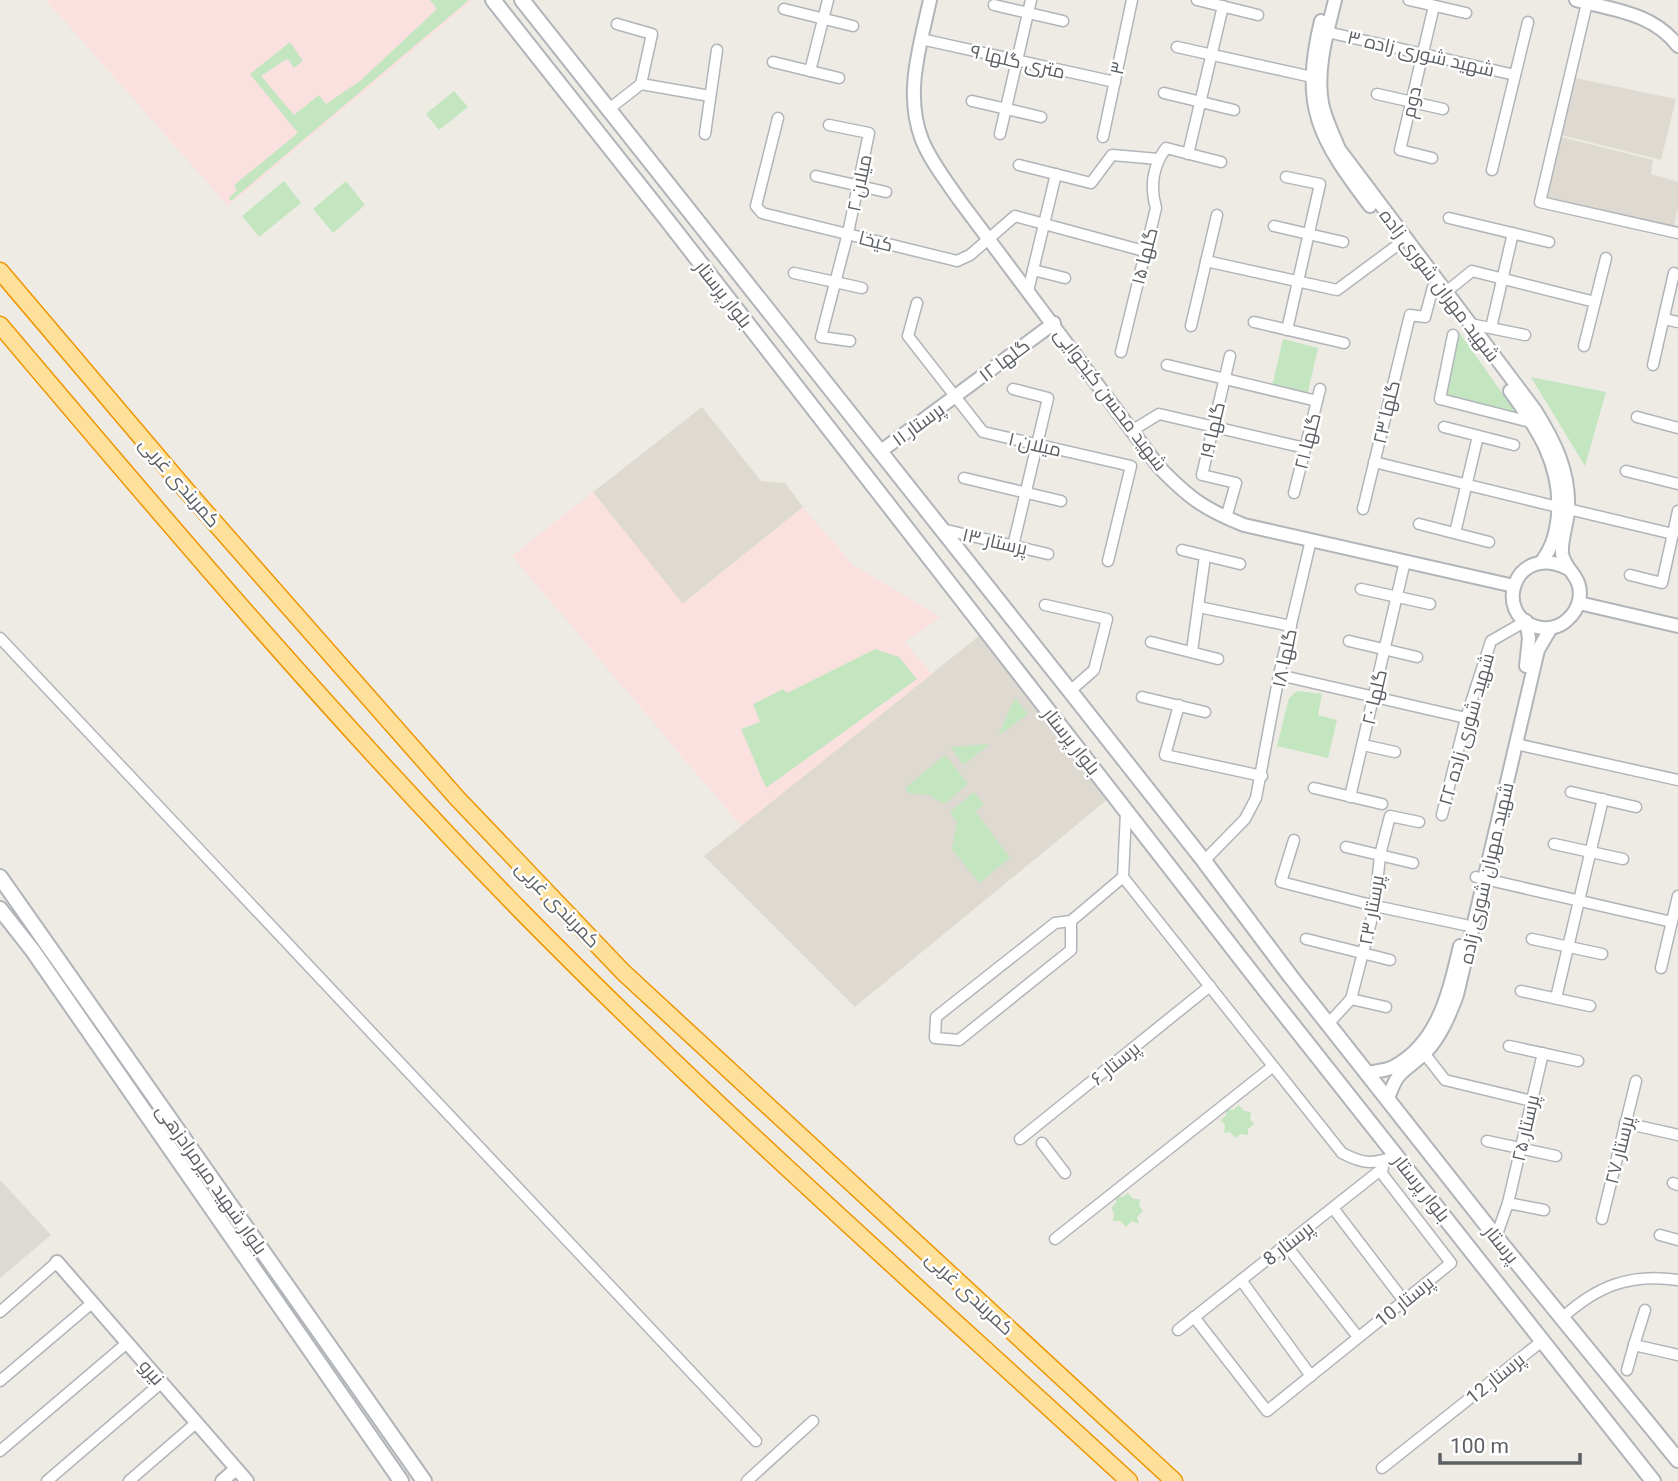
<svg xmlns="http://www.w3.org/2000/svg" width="1678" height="1481" font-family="Roboto,Cairo,sans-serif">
<rect width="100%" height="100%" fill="#eeebe4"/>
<polygon fill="#dddad6" points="0,1180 51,1235 0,1278"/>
<g fill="#dedad2">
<polygon points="1575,78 1676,99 1661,160 1561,135"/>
<polygon points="1561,137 1653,160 1651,174 1678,182 1678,207 1674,227 1547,197"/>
<polygon points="702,407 761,481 785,483 803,507 682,604 593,492"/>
<polygon points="980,635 1108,799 855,1007 704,856"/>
</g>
<g fill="#fbe0e0">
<polygon points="46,0 473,0 228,206"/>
<polygon points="593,492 683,604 803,507 853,565 941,617 905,642 932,674 741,826 512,556"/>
</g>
<g fill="#c3e6c0">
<polygon points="430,0 469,0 231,201 229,198 237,190 234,185 298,133 250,74 290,42 303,61 294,68 288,59 285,60 261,76 294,115 319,95 326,104 360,81 437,9"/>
<polygon points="454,91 468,107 439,130 426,114"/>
<polygon points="284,181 301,203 259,237 242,216"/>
<polygon points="346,181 365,205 333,233 313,209"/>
<polygon points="1459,332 1516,413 1444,394"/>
<polygon points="1283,339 1318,348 1307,396 1272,386"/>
<polygon points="1531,377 1606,392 1585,466"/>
<polygon points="875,649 899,657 917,679 766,788 741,729 760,722 753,704 783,689 787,693"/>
<polygon points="1297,691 1322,694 1318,715 1337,720 1328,758 1277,746 1289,698"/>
<polygon points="1015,698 1028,714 998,736"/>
<polygon points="990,744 963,765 951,747"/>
<polygon points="945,755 968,784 944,804 929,795 908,793 905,788"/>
<polygon points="974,792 984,805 975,811 1010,858 979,883 952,849 957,823 950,812"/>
<polygon points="1239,1105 1244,1111 1251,1112 1250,1119 1254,1124 1248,1129 1248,1135 1241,1134 1236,1138 1230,1132 1224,1133 1225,1125 1221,1120 1226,1115 1226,1109 1233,1110"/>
<polygon points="1128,1193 1133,1199 1140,1199 1139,1206 1143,1211 1137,1217 1139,1224 1132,1221 1126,1227 1120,1221 1113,1221 1114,1213 1111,1208 1116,1203 1116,1196 1122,1197"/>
</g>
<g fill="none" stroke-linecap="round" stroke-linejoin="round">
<defs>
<g id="minor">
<polyline points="1197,0 1258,15"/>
<polyline points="1409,0 1466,13"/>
<polyline points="1587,3 1540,202 1678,233"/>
<polyline points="994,5 1063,21"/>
<polyline points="784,9 853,26"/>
<polyline points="617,24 652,34 641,84 710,96"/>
<polyline points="1327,32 1515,75"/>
<polyline points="921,39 1115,82"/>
<polyline points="1177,47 1312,77"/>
<polyline points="773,62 839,78"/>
<polyline points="810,71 828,0"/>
<polyline points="1164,93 1234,110"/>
<polyline points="1377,94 1443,109"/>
<polyline points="972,101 1041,117"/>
<polyline points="609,109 641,84"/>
<polyline points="778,118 756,206 762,213 957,261 970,255 1015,216 1144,251"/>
<polyline points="829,125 869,133 848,233 821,337 850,341"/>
<polyline points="705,134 717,50"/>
<polyline points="1000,134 1031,0"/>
<polyline points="1103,137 1132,0"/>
<polyline points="1188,154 1223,6"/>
<polyline points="1432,158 1400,150 1434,6"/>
<polyline points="1019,165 1091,183 1112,155 1158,159"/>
<polyline points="1492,170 1528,22"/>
<polyline points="816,176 886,192"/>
<polyline points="1286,177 1320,184 1287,330"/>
<polyline points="1449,218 1549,242"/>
<polyline points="1274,226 1343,242"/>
<polyline points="1206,261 1337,290 1399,244"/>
<polyline points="1033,270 1065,278"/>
<polyline points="794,273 862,288"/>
<polyline points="1028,291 1056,174"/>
<polyline points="1446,292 1472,271 1595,302"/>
<polyline points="917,303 908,336 983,432 1131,466 1108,561"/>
<polyline points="1664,319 1678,322"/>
<polyline points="1254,322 1344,343"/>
<polyline points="1470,324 1525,335"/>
<polyline points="1191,326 1217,215"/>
<polyline points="1491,328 1513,233"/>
<polyline points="1453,335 1440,399 1534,423"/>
<polyline points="1584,346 1606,258"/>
<path d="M1121 352 1156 208C1150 187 1152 167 1166 148L1221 162"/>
<polyline points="1167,365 1317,401"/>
<polyline points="1653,365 1674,273"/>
<polyline points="1013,389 1048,398 1013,546"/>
<polyline points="1637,417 1678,428"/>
<polyline points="1444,427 1514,445"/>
<polyline points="1133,430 1159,414 1305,448"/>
<polyline points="1374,462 1558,507"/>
<polyline points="1626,471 1678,484"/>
<polyline points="964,478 1061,501"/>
<polyline points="1294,493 1320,389"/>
<polyline points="1363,509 1410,315 1425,317 1433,287"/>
<polyline points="1568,509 1673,534"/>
<polyline points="1226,518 1236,483 1202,475 1230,356"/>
<polyline points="1419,524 1489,542"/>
<polyline points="942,529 1048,554"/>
<polyline points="1455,533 1478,436"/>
<polyline points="1182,550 1240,564"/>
<polyline points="1630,575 1662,583 1678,511"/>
<polyline points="1361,589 1430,604"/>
<polyline points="1045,605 1107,619 1094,670 1070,691"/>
<polyline points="1199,607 1291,626"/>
<polyline points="0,638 756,1441"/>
<polyline points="1349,641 1417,657"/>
<polyline points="1151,642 1218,659"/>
<polyline points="1192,651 1205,556"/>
<polyline points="1279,675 1466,718"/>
<polyline points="1142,697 1205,712"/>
<polyline points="1179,705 1165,755 1262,776"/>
<polyline points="1516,744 1678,780"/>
<polyline points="1363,745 1395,752"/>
<polyline points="1314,788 1382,804"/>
<polyline points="1571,792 1636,807"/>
<polyline points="1350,797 1405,561"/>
<polyline points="1442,815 1466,718 1491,641 1526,621"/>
<polyline points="1294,840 1281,882 1375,906 1465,925"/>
<polyline points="1554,844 1623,859"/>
<polyline points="1346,847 1413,863"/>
<polyline points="1204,861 1245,819 1256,798 1279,675 1311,540"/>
<path d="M1123 877 1342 1153C1365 1165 1373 1164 1397 1156"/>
<polyline points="1476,877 1672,922"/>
<polygon points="1071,921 1071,950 959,1040 935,1038 936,1017 1055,923"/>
<polyline points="1071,921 1123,877 1126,812"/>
<polyline points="1306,939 1390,960"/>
<polyline points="1532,939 1602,954"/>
<polyline points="1661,968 1678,896"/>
<polyline points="1521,991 1590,1006"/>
<polyline points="1556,998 1603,799"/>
<polyline points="1351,999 1386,1007"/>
<polyline points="1328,1024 1351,999 1375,906 1380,855 1390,816 1419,822"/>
<polyline points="1509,1046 1578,1061"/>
<polyline points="1424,1053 1445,1080 1532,1101"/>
<polyline points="1625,1123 1678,1135"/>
<polyline points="1020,1139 1210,986"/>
<polyline points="1487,1141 1556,1156"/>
<polyline points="1042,1143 1065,1173"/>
<polyline points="1673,1183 1678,1185"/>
<polyline points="1508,1203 1543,1053"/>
<polyline points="1333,1208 1404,1301"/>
<polyline points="1602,1219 1636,1081"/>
<polyline points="1660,1235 1678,1240"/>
<polyline points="1496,1237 1508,1203 1544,1210"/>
<polyline points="1055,1239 1272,1067"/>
<polyline points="1286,1245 1358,1337"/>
<polyline points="1241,1280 1311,1376"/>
<polyline points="1645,1310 1634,1345 1678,1355"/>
<polyline points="0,1312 57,1262"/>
<polyline points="1194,1317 1267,1411 1451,1263 1380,1171"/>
<path d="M1562 1318C1597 1286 1630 1273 1678 1280"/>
<polyline points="1178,1330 1383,1168"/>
<polyline points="1627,1370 1634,1345"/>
<polyline points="0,1381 92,1303"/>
<polyline points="0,1451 127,1343"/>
<polyline points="1382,1468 1542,1341"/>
<polyline points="47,1481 161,1383"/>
<polyline points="129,1481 196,1423"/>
<polyline points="747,1481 813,1421"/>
</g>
<g id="tertiary">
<path d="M930 0C920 46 904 94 922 140 931 162 947 182 960 201L1159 467C1189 498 1204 509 1244 525L1514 586"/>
<path d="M1335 0C1327 33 1316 69 1322 103 1325 119 1333 134 1339 149L1535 410C1555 442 1570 472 1568 511 1567 524 1561 540 1562 553 1563 563 1570 569 1575 577 1584 591 1580 609 1567 620 1560 627 1547 630 1537 627 1492 615 1514 542 1567 568"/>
<path d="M1576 0C1614 10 1653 13 1678 46"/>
<path d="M1321 21C1300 108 1319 138 1370 206"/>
<path d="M1510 391C1538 429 1562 466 1558 515 1556 533 1553 546 1542 561"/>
<polyline points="881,451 1054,323"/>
<polyline points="1579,603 1678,626"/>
<polyline points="1526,666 1529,638 1526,621"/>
<path d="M1367 1073C1375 1071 1386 1071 1393 1067 1439 1043 1449 991 1460 946"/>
<path d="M1388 1099C1398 1068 1404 1073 1425 1053 1441 1036 1449 1016 1457 995L1538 650 1551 628"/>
<polyline points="57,1262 247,1481"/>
<polyline points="222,1481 236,1469"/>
</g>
<g id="secondary">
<polyline points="493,0 667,220 1269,995 1653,1481"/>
<polyline points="522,0 1070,691 1204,861 1291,977 1496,1237 1678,1460"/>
<polyline points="0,877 424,1481"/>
<polyline points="0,909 33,951 401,1481"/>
</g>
<g id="trunk">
<polyline points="0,271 186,490 457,798 623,972 1174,1481"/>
<path d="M0 325C170 526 340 726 524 914 718 1111 926 1294 1129 1481"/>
</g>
</defs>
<use href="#minor" stroke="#b1b5b9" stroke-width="13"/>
<use href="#tertiary" stroke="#b1b5b9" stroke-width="16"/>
<use href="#secondary" stroke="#b0b4b9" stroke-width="18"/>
<use href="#trunk" stroke="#ef9502" stroke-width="19"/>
<use href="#minor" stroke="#fff" stroke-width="10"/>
<use href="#tertiary" stroke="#fff" stroke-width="12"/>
<use href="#secondary" stroke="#fff" stroke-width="14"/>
<use href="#trunk" stroke="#fde19b" stroke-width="16"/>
</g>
<g text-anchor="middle" stroke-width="5" stroke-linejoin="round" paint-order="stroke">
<g font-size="19" fill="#5c6064" stroke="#fff">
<text transform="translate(1421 53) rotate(13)" y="7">شهید شوری زاده ۳</text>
<text transform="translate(1018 61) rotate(13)" y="7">۹ متری گلها</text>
<text transform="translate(1117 68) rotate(-78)" y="7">۳</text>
<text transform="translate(1411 102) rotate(-77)" y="7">دوم</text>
<text transform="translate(859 183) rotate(-78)" y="7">میلان ۲</text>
<text transform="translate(876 241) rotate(14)" y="7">کیخا</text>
<text transform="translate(1144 256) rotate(-76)" y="7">گلها ۱۵</text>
<text transform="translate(1440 285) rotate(53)" y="7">شهید مهران شوری زاده</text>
<text transform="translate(724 294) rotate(52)" y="7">بلوار پرستار</text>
<text transform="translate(1004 360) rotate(-37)" y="7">گلها ۱۲</text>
<text transform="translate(1111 399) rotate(53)" y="7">شهید محسن کیخوایی</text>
<text transform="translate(1386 412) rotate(-77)" y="7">گلها ۲۳</text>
<text transform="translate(918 424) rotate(-36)" y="7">پرستار ۱۱</text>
<text transform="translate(1212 430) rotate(-77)" y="7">گلها ۱۹</text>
<text transform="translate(1307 441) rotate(-76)" y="7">گلها ۲۱</text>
<text transform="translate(1035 444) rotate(13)" y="7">میلان ۱</text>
<text transform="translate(180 482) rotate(49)" y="7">کمربندی غربی</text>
<text transform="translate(995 541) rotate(13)" y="7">پرستار ۱۳</text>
<text transform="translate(1284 658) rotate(-78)" y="7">گلها ۱۸</text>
<text transform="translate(1374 697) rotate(-77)" y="7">گلها ۲۰</text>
<text transform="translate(1466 729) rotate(-74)" y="7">شهید شوری زاده ۲۲</text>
<text transform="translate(1072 741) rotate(52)" y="7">بلوار پرستار</text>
<text transform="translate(1486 873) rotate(-77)" y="7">شهید مهران شوری زاده</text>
<text transform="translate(558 904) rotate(46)" y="7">کمربندی غربی</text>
<text transform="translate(1371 910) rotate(-80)" y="7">پرستار ۲۳</text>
<text transform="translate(1115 1063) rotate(-39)" y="7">پرستار ۶</text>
<text transform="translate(1525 1128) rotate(-77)" y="7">پرستار ۲۵</text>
<text transform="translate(1619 1150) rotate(-76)" y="7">پرستار ۲۷</text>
<text transform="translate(212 1179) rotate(55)" y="7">بلوار شهید میرمرادزهی</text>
<text transform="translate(1422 1188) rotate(52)" y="7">بلوار پرستار</text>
<text transform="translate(1288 1243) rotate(-38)" y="7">پرستار 8</text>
<text transform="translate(1502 1244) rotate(51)" y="7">پرستار</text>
<text transform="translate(970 1293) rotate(43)" y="7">کمربندی غربی</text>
<text transform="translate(1404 1301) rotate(-39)" y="7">پرستار 10</text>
<text transform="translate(152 1372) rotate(49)" y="7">نیرو</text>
<text transform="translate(1495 1378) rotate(-39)" y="7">پرستار 12</text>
</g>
</g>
<path d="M1440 1453v10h140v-10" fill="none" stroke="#5c6064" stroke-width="3.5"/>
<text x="1450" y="1453" font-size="21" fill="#5c6064" stroke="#ffffff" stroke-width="5" paint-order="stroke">100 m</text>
</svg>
